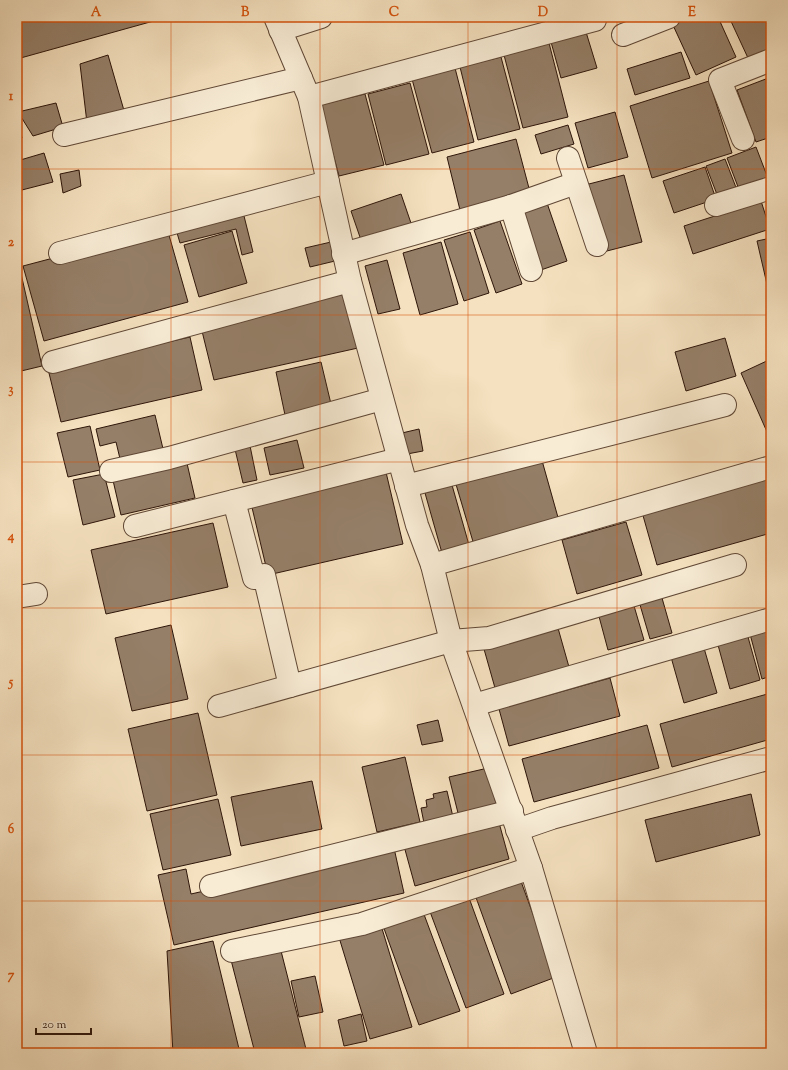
<svg xmlns="http://www.w3.org/2000/svg" width="788" height="1070" font-family="'Sorts Mill Goudy',serif">
<rect width="100%" height="100%" fill="#f5e1bf"/>
<filter id="stains"><feTurbulence type="fractalNoise" baseFrequency=".005" numOctaves="4"/><feColorMatrix values="0 0 0 0 .2 0 0 0 0 .09 0 0 0 0 .02 0 0 0 .5 -.17"/></filter>
<radialGradient id="worn" r=".72"><stop offset=".6" stop-color="#630" stop-opacity="0"/><stop offset="1" stop-color="#630" stop-opacity=".3"/></radialGradient>
<g fill="#957f68" stroke="#2e1509">
<polygon points="17,17 168,17 17,59"/>
<polygon points="684,17 718,17 736,57 696,75 672,23"/>
<polygon points="729,17 771,17 771,48 748,58"/>
<polygon points="586,32 597,68 561,78 551,42"/>
<polygon points="549,43 568,117 523,128 504,55"/>
<polygon points="681,52 690,78 635,95 627,69"/>
<polygon points="108,55 125,114 87,123 80,64"/>
<polygon points="501,57 520,129 478,140 460,67"/>
<polygon points="455,68 474,142 432,153 412,79"/>
<polygon points="771,77 771,137 756,142 737,90"/>
<polygon points="709,81 732,153 652,178 630,106"/>
<polygon points="410,83 429,154 386,165 368,94"/>
<polygon points="365,94 384,165 339,176 320,105"/>
<polygon points="56,103 63,127 33,136 18,112"/>
<polygon points="615,112 628,157 588,168 575,123"/>
<polygon points="17,118 22,138 17,142"/>
<polygon points="568,125 574,144 541,154 535,135"/>
<polygon points="516,139 530,192 460,210 447,157"/>
<polygon points="756,147 769,181 740,192 727,158"/>
<polygon points="44,153 53,182 18,191 17,161"/>
<polygon points="725,159 737,190 718,197 706,166"/>
<polygon points="705,167 716,199 674,213 663,181"/>
<polygon points="79,170 81,186 63,193 60,174"/>
<polygon points="624,175 642,242 603,252 585,185"/>
<polygon points="401,194 412,226 362,243 351,211"/>
<polygon points="761,201 770,229 693,254 684,226"/>
<polygon points="547,203 567,261 535,272 516,213"/>
<polygon points="242,208 253,252 242,255 236,229 180,243 175,226"/>
<polygon points="500,221 522,284 496,293 474,230"/>
<polygon points="167,228 188,302 44,341 23,266"/>
<polygon points="232,231 247,283 199,297 184,245"/>
<polygon points="470,232 489,293 464,301 444,240"/>
<polygon points="771,238 771,293 769,293 757,241"/>
<polygon points="331,242 335,261 310,267 305,248"/>
<polygon points="441,242 458,304 420,315 403,253"/>
<polygon points="17,256 42,366 17,372"/>
<polygon points="387,260 400,309 378,314 365,266"/>
<polygon points="345,294 358,348 214,380 201,327"/>
<polygon points="190,337 202,390 61,422 48,369"/>
<polygon points="725,338 736,376 686,391 675,352"/>
<polygon points="771,359 771,441 741,373"/>
<polygon points="321,362 331,404 285,415 276,372"/>
<polygon points="155,415 164,453 121,463 116,442 100,446 96,429"/>
<polygon points="90,426 100,470 68,477 57,433"/>
<polygon points="419,429 423,451 407,454 402,433"/>
<polygon points="297,440 304,468 270,475 264,448"/>
<polygon points="249,441 257,480 243,483 234,445"/>
<polygon points="541,457 559,521 474,545 455,481"/>
<polygon points="186,459 195,498 121,515 112,476"/>
<polygon points="385,468 403,544 268,575 250,499"/>
<polygon points="104,474 115,517 83,525 73,480"/>
<polygon points="771,475 771,533 657,565 642,512"/>
<polygon points="452,485 469,545 442,553 425,493"/>
<polygon points="626,522 642,575 577,594 562,540"/>
<polygon points="213,523 228,587 106,614 91,550"/>
<polygon points="660,591 672,633 650,639 638,598"/>
<polygon points="632,599 644,640 608,650 597,609"/>
<polygon points="556,621 569,667 495,688 482,642"/>
<polygon points="171,625 188,699 132,711 115,638"/>
<polygon points="771,629 771,676 762,679 750,634"/>
<polygon points="748,637 760,680 730,689 718,645"/>
<polygon points="704,648 717,693 684,703 671,657"/>
<polygon points="610,678 620,716 509,746 499,709"/>
<polygon points="771,693 771,739 672,767 660,724"/>
<polygon points="198,713 217,795 147,811 128,729"/>
<polygon points="438,720 443,741 422,745 417,725"/>
<polygon points="647,725 659,768 534,802 522,759"/>
<polygon points="405,757 420,822 377,832 362,767"/>
<polygon points="488,768 497,808 459,817 449,777"/>
<polygon points="312,781 322,829 241,846 231,797"/>
<polygon points="447,791 453,817 424,823 421,808 427,807 426,800 434,798 433,794"/>
<polygon points="751,794 760,835 656,862 645,820"/>
<polygon points="218,799 231,855 163,870 150,814"/>
<polygon points="498,819 509,859 415,886 404,846"/>
<polygon points="394,848 404,893 174,945 158,875 186,869 191,894"/>
<polygon points="519,876 556,977 511,994 474,892"/>
<polygon points="468,895 504,994 466,1008 429,909"/>
<polygon points="422,909 460,1011 419,1025 382,923"/>
<polygon points="380,922 412,1027 370,1039 338,934"/>
<polygon points="213,941 240,1053 173,1053 167,951"/>
<polygon points="280,947 307,1053 255,1053 231,960"/>
<polygon points="315,976 323,1012 299,1017 291,981"/>
<polygon points="361,1014 367,1041 344,1046 338,1020"/>
</g>
<g fill="none" stroke-linecap="round" stroke-linejoin="round">
<defs>
<g id="minor">
<polyline points="275,17 309,97 350,281 417,525 432,565 451,641 531,868 586,1053"/>
<polyline points="280,30 321,17"/>
<polyline points="623,35 669,17"/>
<polyline points="309,97 595,20"/>
<polyline points="64,135 301,78"/>
<polyline points="743,139 720,80 771,60"/>
<polyline points="568,158 597,245"/>
<polyline points="716,205 771,188"/>
<polyline points="511,206 531,270"/>
<polyline points="60,253 328,182"/>
<polyline points="343,254 511,206 576,183"/>
<polyline points="53,362 350,281"/>
<polyline points="111,471 169,458 382,399"/>
<polyline points="406,486 725,405"/>
<polyline points="234,501 254,578 264,575 290,686"/>
<polyline points="135,526 399,459"/>
<polyline points="432,565 771,467"/>
<polyline points="17,597 36,594"/>
<polyline points="474,705 771,619"/>
<polyline points="219,706 451,641 489,638 735,565"/>
<polyline points="517,830 552,818 771,758"/>
<polyline points="211,886 512,811"/>
<polyline points="232,951 362,924 531,868"/>
</g>
</defs>
<use href="#minor" stroke="#604836" stroke-width="24"/>
<use href="#minor" stroke="#f8ecd5" stroke-width="22"/>
</g>
<path fill="none" stroke="#d5520c" stroke-width="1" stroke-opacity="0.55" d="M171 17V1053M320 17V1053M468 17V1053M617 17V1053M17 169H771M17 315H771M17 462H771M17 608H771M17 755H771M17 901H771"/>
<rect width="788" height="1070" fill="none" stroke="#f5e1bf" stroke-width="44"/>
<path d="M36 1028v6h55v-6" fill="none" stroke="#2e1509" stroke-width="2"/>
<text x="42" y="1028" font-size="12" fill="#2e1509" stroke="#f8ecd5" stroke-width="3" paint-order="stroke">20 m</text>
<rect x="22" y="22" width="744" height="1026" fill="none" stroke="#d5520c" stroke-width="1.5"/>
<g font-size="13" text-anchor="middle" font-weight="bold" fill="#d5520c">
<text x="96" y="16">A</text>
<text x="245" y="16">B</text>
<text x="394" y="16">C</text>
<text x="543" y="16">D</text>
<text x="692" y="16">E</text>
<text x="11" y="100">1</text>
<text x="11" y="246">2</text>
<text x="11" y="393">3</text>
<text x="11" y="540">4</text>
<text x="11" y="686">5</text>
<text x="11" y="833">6</text>
<text x="11" y="979">7</text>
</g>
<rect width="100%" height="100%" filter="url(#stains)"/>
<rect width="100%" height="100%" fill="url(#worn)"/>
</svg>
